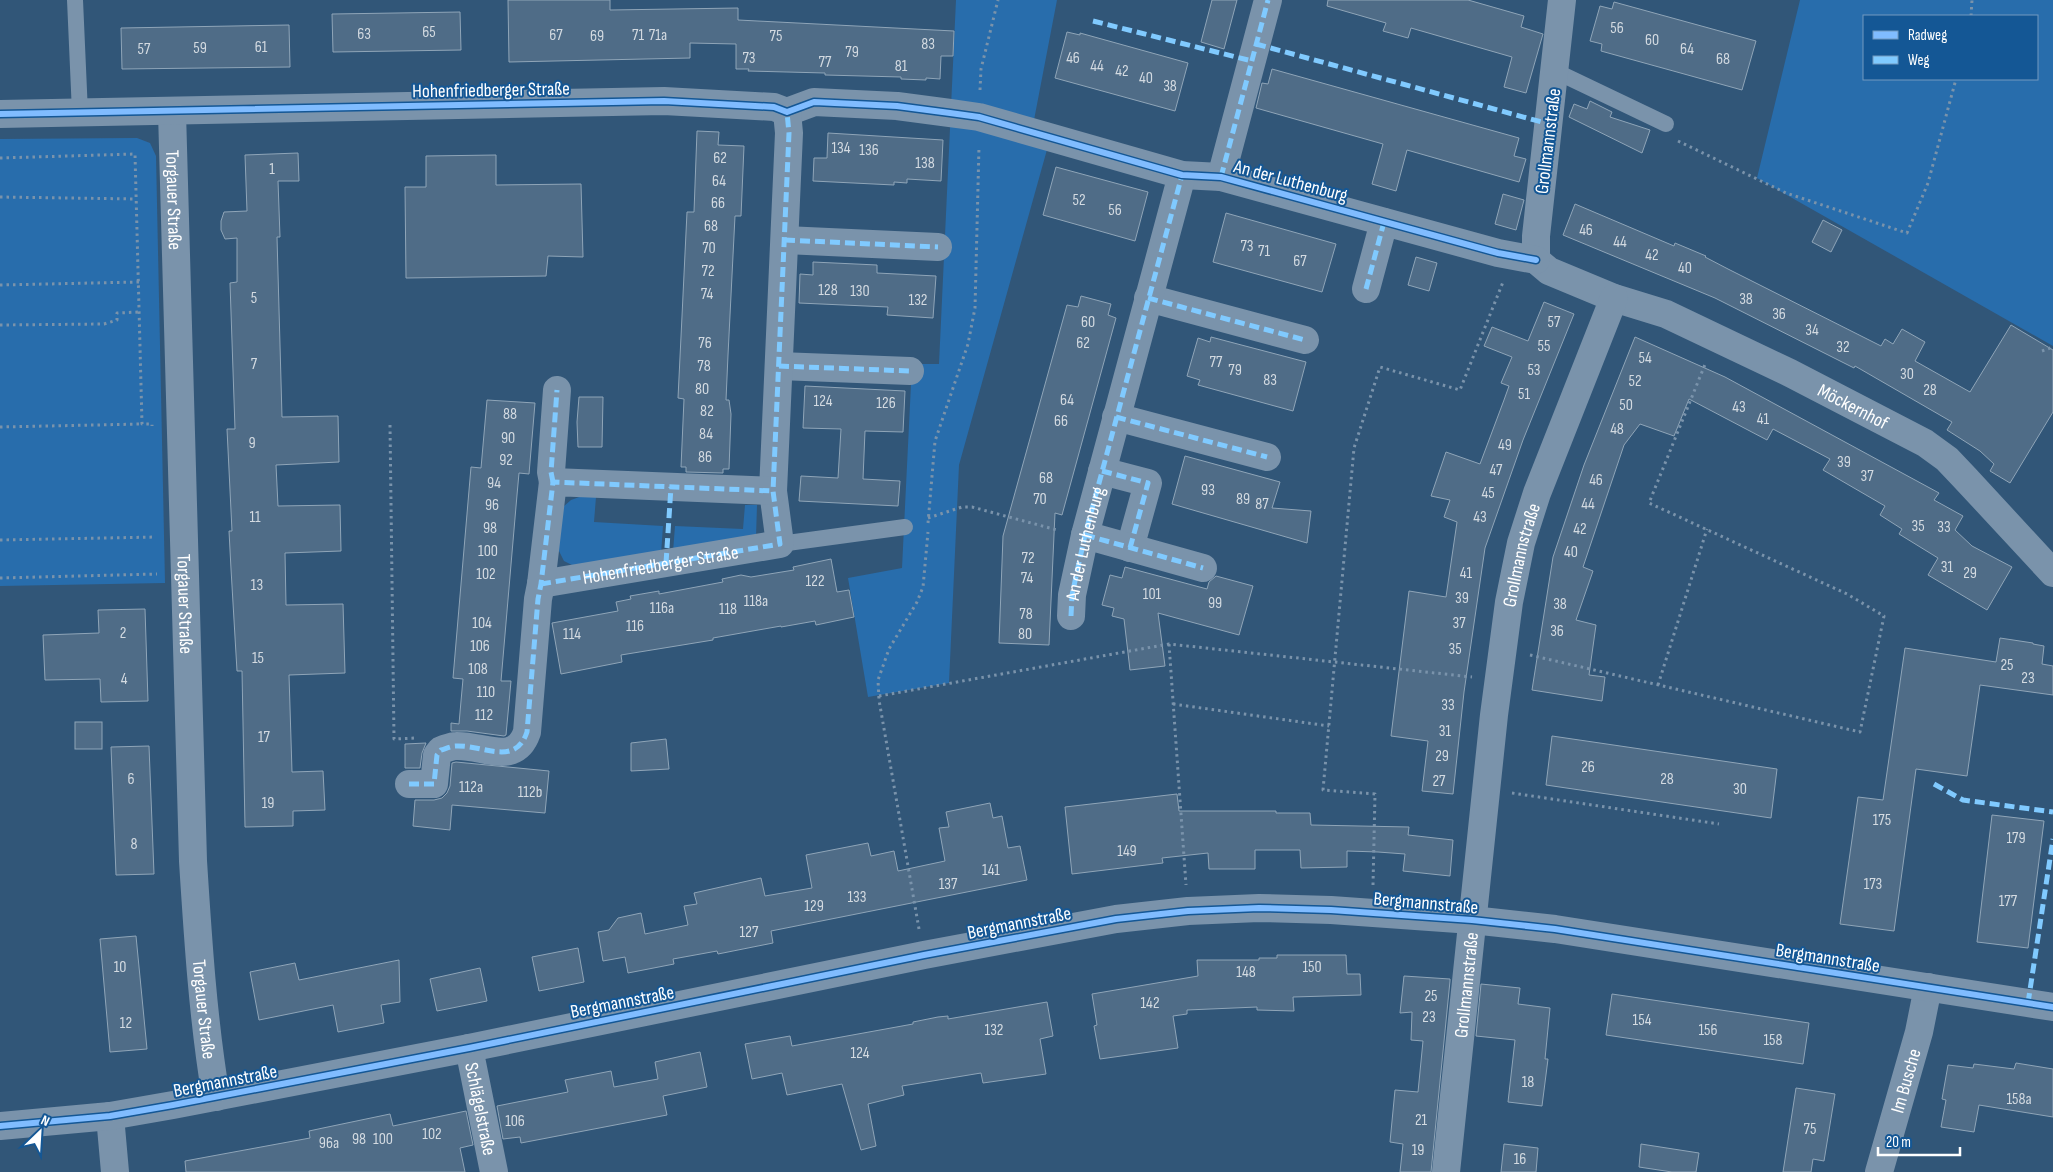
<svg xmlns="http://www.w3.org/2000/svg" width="2053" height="1172" font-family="'Sofia Sans Condensed',sans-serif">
<rect width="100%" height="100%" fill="#315678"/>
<g fill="#286dac" fill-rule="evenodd">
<polygon points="956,0 1057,0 1034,120 1048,146 959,465 949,683 868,697 848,578 902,568 912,364 939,364"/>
<path d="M1800 0H2053V346L1757 178ZM1864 16H2037V79H1864Z"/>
<polygon points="137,138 150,143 156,156 165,583 0,586 0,139"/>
<polygon points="582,496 596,497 594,522 663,526 661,554 576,567 564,561 558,549 563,507 571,500"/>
<polygon points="745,505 757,505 756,537 673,552 675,526 743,529"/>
</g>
<g fill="#4f6c87" stroke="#8fa5b8">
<polygon points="508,0 610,0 610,10 738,8 738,20 954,31 953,56 941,56 940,79 926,78 926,80 901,79 901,77 825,75 825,73 748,71 749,69 736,69 736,44 690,43 690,58 509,62"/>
<polygon points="1212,0 1237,0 1224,49 1201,42"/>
<polygon points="1328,0 1468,0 1524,16 1521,27 1543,34 1526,93 1504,87 1512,57 1411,28 1408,38 1383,31 1386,23 1327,6"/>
<polygon points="1614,2 1756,41 1742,90 1601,51 1602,44 1590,41 1600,6 1612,9"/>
<polygon points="460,12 461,50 333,52 332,14"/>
<polygon points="289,25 290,67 122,69 121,28"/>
<polygon points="1067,32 1080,35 1080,33 1188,63 1175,111 1055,78"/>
<polygon points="1272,69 1519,138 1514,156 1526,159 1519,182 1407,150 1396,191 1372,184 1383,144 1256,108 1262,83 1268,84"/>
<polygon points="1590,101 1612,112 1610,117 1650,130 1642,153 1569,117 1574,104 1587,109"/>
<polygon points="697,131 719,132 718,145 744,146 741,216 735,216 728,355 726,400 729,400 731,414 729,469 723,469 723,473 686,472 686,467 681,467 684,399 678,398 682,316 687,212 694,212"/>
<polygon points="828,133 943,140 941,181 907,179 907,183 894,182 894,185 813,181 814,158 827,158"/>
<polygon points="298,153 299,181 278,181 280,237 277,237 282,417 338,416 339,462 276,465 278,506 340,505 341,551 285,553 286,605 343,604 345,673 289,675 292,772 323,771 325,810 293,811 293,826 245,827 242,671 237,671 231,569 229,531 232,531 227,429 235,429 230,283 237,282 237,238 225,239 221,230 221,221 224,212 247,211 245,155"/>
<polygon points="496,155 496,185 581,184 583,257 548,256 546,276 406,278 405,187 426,187 426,156"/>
<polygon points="1056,167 1148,192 1135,241 1043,215"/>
<polygon points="1503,194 1524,200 1516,230 1495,224"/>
<polygon points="1575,204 1674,246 1675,243 1706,256 1705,257 1728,269 1881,346 1885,339 1893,344 1902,329 1925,342 1915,361 1970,392 2011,325 2053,350 2053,412 2010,483 1990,471 1994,464 1980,451 1947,430 1952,422 1855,366 1854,368 1715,298 1563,235"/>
<polygon points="1226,213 1336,244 1322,292 1213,262"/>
<polygon points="1823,220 1842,230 1831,252 1812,242"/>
<polygon points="1416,257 1437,263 1429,291 1408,285"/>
<polygon points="813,262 877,265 877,273 936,276 933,318 887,315 888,307 799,303 800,274 813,275"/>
<polygon points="1081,296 1111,304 1108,315 1116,318 1062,515 1055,513 1049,645 999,643 1003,536 1067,305 1078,307"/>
<polygon points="1544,302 1574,314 1523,440 1485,548 1464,692 1453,794 1422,791 1428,741 1391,736 1409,591 1446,597 1457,522 1444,517 1450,500 1431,496 1446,452 1480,464 1504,400 1509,386 1501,383 1512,357 1484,346 1492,327 1528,341"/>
<polygon points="1211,337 1306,362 1293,411 1198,385 1200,380 1187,376 1198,338 1210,342"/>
<polygon points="1635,337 1725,377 1939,493 1934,500 1963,516 1955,530 1972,546 2012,567 1987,610 1928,575 1938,558 1899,534 1902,529 1880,515 1885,506 1823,470 1830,459 1773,429 1767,440 1689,399 1674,436 1640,424 1624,445 1583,567 1593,571 1576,620 1596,625 1589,675 1605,677 1602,701 1532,690 1553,557 1584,465"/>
<polygon points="805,386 905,391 903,432 865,431 863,479 900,481 898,506 799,501 801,476 838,478 841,429 803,428"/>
<polygon points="579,397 603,397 602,447 578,447 577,422"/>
<polygon points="487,400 535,403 529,474 519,473 517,495 501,681 511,681 506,735 504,736 467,731 451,731 451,723 459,724 461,701 463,679 453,678 471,467 481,468"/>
<polygon points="1185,456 1280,482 1272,508 1311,511 1307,543 1172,504"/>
<polygon points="831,559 837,592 849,590 854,617 816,625 815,621 781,627 781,626 713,638 713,640 621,655 622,662 561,674 552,623 618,611 616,602 631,599 630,596 659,591 659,594 723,582 722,579 741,575 751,577 794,570 793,567"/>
<polygon points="1125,567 1207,589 1209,582 1216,576 1253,586 1239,635 1158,613 1165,666 1130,670 1124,619 1112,616 1114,608 1102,605 1110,575 1122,578"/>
<polygon points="145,609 148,701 101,702 100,679 45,680 43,635 99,633 98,610"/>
<polygon points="2000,638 2033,643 2033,644 2044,646 2042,664 2053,666 2053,695 1980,685 1967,776 1916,769 1894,931 1840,924 1858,797 1883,800 1905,648 1996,662"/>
<rect x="75" y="722" width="27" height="27"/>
<polygon points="1552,736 1777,769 1771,818 1546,785"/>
<polygon points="666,739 669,769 631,771 631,743"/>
<polygon points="426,743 422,753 420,768 405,768 405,744"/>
<polygon points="149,746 154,874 116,875 111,747"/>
<polygon points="456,762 549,771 545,813 452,805 450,830 413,826 415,800 434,800 442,798 447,793 450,786 452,763"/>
<polygon points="1177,794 1179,811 1276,811 1276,813 1310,813 1311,825 1409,827 1408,835 1453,840 1450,876 1403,871 1405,854 1378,852 1347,851 1347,867 1301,868 1300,850 1255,850 1255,869 1209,869 1208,853 1162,858 1163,863 1072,874 1065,807"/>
<polygon points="990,803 993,818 1002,816 1008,848 1020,846 1027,880 771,931 773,943 718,954 717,951 673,959 674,964 628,973 625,957 603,961 598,932 609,930 618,918 641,913 645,934 688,925 684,906 697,904 694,893 761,878 765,896 812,888 806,855 868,843 871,856 894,851 898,871 945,861 939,828 949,827 946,812"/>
<polygon points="1992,815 2044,821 2028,948 1977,942"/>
<polygon points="136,936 147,1049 110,1052 100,939"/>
<polygon points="578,948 584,982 539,991 532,957"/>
<polygon points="1277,955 1346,955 1347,974 1360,974 1361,995 1293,997 1294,1011 1257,1010 1257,1007 1187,1010 1187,1014 1173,1016 1178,1048 1100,1059 1094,1026 1097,1025 1092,994 1198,976 1197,960 1259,960 1259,958 1277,958"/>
<polygon points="399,960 400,1002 381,1005 384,1023 338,1032 333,1005 259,1020 250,972 295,963 299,980"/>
<polygon points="480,968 487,1001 437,1011 430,979"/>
<polygon points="1404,976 1450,979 1450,981 1431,1172 1400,1172 1403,1144 1390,1142 1395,1090 1418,1092 1423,1041 1411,1040 1412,1012 1400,1013"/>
<polygon points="1481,984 1520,988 1518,1004 1550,1008 1545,1059 1548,1059 1542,1106 1508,1102 1515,1040 1476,1036"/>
<polygon points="1612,994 1809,1023 1803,1064 1606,1035"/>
<polygon points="1047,1002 1053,1036 1040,1039 1046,1074 983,1083 981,1073 902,1086 904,1095 868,1104 876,1146 861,1150 842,1084 787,1095 782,1073 752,1079 745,1044 790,1036 792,1046 913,1024 913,1022 938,1017 948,1016 948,1019"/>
<polygon points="700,1052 707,1087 663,1096 667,1115 521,1143 520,1137 503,1139 497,1106 568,1092 565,1080 611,1071 614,1087 658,1079 655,1062"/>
<polygon points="2016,1063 2053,1069 2053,1117 1979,1105 1974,1132 1941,1127 1946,1100 1942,1099 1948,1065 1973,1068 1974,1064 2014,1069"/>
<polygon points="1796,1088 1835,1094 1824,1161 1813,1159 1811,1172 1783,1172"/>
<polygon points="466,1111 473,1145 460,1148 465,1172 186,1172 185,1161 310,1138 309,1131 323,1128 390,1114 393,1126"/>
<polygon points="1504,1144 1538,1148 1536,1172 1501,1172"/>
<polygon points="1641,1144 1699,1153 1696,1172 1672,1172 1639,1167"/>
</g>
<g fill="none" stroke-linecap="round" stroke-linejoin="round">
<g stroke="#7a93ab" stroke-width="3" stroke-dasharray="2.5 4" stroke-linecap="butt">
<polyline points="1971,16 1972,0"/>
<polyline points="980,90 981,69 998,0"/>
<polyline points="1678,141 1786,193 1907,233 1928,183 1956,79"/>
<polyline points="0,158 135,154 142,424 152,424 152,426"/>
<polyline points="0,197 136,199"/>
<polyline points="0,285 139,282"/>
<polyline points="0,325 104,324 117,320 117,313 139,312"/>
<polyline points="2042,351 2053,347"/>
<polyline points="390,425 394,739 416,738"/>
<polyline points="0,427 142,424"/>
<polyline points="928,518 962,507 972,507 1057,530"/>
<polyline points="928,523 935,441 968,344 975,308 979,146"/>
<polyline points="0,540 156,537"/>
<polyline points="0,578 157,574"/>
<polyline points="1169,644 1186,885"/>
<polyline points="1530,655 1860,732 1884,616 1847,594 1649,503 1706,362"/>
<polyline points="1658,685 1707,529"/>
<polyline points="879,696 1169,644 1472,677"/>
<polyline points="1173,704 1329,726"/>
<polyline points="1512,793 1719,824"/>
<polyline points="1373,885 1375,794 1323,790 1354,448 1380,367 1460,390 1503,282"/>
<polyline points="919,929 879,700 878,680 889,649 917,602 923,587 928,532"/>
</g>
<g stroke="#7a93ab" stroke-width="16">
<polyline points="75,0 80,113"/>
<polyline points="1555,71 1666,124"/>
<polyline points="780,544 905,527"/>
</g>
<g stroke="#7a93ab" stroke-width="28">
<path id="s1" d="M1562 0 1536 236V260L1549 271 1614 298 1666 314 1790 373 1925 443 1947 459 1965 478 2053 573"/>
<path id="s2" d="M172 112 193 861C198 940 203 1019 216 1097"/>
<polyline points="0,114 664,101 774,107 787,112 814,102 897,106 950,113 979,117 1182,175 1221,177 1498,253 1536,260"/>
<polyline points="1221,177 1268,0"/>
<polyline points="785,240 938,247"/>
<polyline points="1366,289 1384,222"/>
<polyline points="1148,298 1305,340"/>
<polyline points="779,366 910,371"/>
<polyline points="1116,417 1267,457"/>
<polyline points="1102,471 1148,483 1130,548"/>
<polyline points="553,482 551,472 557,390"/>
<polyline points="1085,535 1203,568"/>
<polyline points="541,584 780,544 773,491 789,133 787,112"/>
<polyline points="1071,616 1072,595 1085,535 1182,175"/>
<path d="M409 784H434L437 755 441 750C445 749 451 746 456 746 484 745 515 767 527 732L538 599 541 584 553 482 773 491"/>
<path id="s3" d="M469 1048 494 1172"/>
<polyline points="110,1116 115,1172"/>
<path id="s4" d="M1446 1172 1494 715 1509 602 1521 543 1537 493 1614 298"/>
<path id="s5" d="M1879 1172 1919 1032 1928 987"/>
</g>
<polyline stroke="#7a93ab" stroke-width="28" points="0,1126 110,1116 173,1105 469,1048 924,955 1116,919 1188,911 1259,908 1331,910 1472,920 1555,929 2053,1007"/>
<g stroke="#80caff" stroke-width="5" stroke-dasharray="10 5" stroke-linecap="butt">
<polyline points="1093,21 1252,61"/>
<polyline points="1256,44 1549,124"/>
<polyline points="1221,177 1268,0"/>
<polyline points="785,240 938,247"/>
<polyline points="1366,289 1384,222"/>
<polyline points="1148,298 1305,340"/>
<polyline points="779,366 910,371"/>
<polyline points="1116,417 1267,457"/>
<polyline points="1102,471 1148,483 1130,548"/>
<polyline points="553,482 551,472 557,390"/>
<polyline points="1085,535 1203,568"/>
<polyline points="666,563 671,487"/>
<path id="s6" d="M541 584 780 544 773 491 789 133 787 112 792 110"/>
<path id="s7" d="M1071 616 1072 595 1085 535 1182 175"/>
<path d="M409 784H434L437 755 441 750C445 749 451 746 456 746 484 745 515 767 527 732L538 599 541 584 553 482 773 491"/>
<polyline points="1934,784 1963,800 2053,812"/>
<polyline points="2028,1003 2053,839"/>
</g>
<defs>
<g id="cycleway">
<polyline points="0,114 664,101 774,107 787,112 814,102 897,106 950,113 979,117 1182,175 1221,177 1498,253 1536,260"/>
<polyline points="0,1126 110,1116 173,1105 469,1048 924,955 1116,919 1188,911 1259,908 1331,910 1472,920 1555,929 2053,1007"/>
</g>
</defs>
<use href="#cycleway" stroke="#145795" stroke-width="9"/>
<use href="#cycleway" stroke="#80bcff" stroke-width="6"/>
</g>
<g text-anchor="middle" stroke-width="4" stroke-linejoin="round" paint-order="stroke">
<g font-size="16" fill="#d3dae1">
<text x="1617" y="33">56</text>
<text x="429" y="37">65</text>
<text x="364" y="39">63</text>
<text x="556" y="40">67</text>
<text x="638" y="40">71</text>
<text x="658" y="40">71a</text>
<text x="597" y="41">69</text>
<text x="776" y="41">75</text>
<text x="1652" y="45">60</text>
<text x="928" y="49">83</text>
<text x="261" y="52">61</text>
<text x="200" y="53">59</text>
<text x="144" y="54">57</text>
<text x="1687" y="54">64</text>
<text x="852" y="57">79</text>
<text x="749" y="63">73</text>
<text x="1073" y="63">46</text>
<text x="1723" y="64">68</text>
<text x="825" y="67">77</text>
<text x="901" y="71">81</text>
<text x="1097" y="71">44</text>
<text x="1122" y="76">42</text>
<text x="1146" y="83">40</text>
<text x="1170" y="91">38</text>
<text x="841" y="153">134</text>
<text x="869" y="155">136</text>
<text x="720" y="163">62</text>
<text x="925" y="168">138</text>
<text x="272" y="174">1</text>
<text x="719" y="186">64</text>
<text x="1079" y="205">52</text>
<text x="718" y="208">66</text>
<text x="1115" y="215">56</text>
<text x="711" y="231">68</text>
<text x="1586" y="235">46</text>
<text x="1620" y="247">44</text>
<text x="1247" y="251">73</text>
<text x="709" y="253">70</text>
<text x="1264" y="256">71</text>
<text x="1652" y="260">42</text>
<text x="1300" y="266">67</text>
<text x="1685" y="273">40</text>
<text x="708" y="276">72</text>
<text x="828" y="295">128</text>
<text x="860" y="296">130</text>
<text x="707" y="299">74</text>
<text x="254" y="303">5</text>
<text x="1746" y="304">38</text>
<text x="918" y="305">132</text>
<text x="1779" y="319">36</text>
<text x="1088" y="327">60</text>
<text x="1554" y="327">57</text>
<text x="1812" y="335">34</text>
<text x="705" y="348">76</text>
<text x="1083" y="348">62</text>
<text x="1544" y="351">55</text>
<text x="1843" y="352">32</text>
<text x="1645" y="363">54</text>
<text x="1216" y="367">77</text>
<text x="254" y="369">7</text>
<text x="704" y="371">78</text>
<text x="1235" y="375">79</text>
<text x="1534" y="375">53</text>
<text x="1907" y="379">30</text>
<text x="1270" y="385">83</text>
<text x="1635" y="386">52</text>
<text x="702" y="394">80</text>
<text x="1930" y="395">28</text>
<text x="1524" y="399">51</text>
<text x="1067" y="405">64</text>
<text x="823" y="406">124</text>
<text x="886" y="408">126</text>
<text x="1626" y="410">50</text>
<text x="1739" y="412">43</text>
<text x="707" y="416">82</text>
<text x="510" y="419">88</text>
<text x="1763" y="424">41</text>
<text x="1061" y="426">66</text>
<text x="1617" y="434">48</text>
<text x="706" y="439">84</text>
<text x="508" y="443">90</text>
<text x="252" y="448">9</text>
<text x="1505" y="450">49</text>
<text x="705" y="462">86</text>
<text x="506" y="465">92</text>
<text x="1844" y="467">39</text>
<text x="1496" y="475">47</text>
<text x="1867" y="481">37</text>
<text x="1046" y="483">68</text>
<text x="1596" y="485">46</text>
<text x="494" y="488">94</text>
<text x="1208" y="495">93</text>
<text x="1488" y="498">45</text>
<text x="1040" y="504">70</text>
<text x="1243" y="504">89</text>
<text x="1262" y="509">87</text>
<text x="1588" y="509">44</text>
<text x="492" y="510">96</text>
<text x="255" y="522">11</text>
<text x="1480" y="522">43</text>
<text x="1918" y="531">35</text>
<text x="1944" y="532">33</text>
<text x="490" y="533">98</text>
<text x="1580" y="534">42</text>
<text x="488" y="556">100</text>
<text x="1571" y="557">40</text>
<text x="1028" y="563">72</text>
<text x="1947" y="572">31</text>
<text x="1466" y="578">41</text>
<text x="1970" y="578">29</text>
<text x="486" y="579">102</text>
<text x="1027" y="583">74</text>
<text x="815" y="586">122</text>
<text x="257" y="590">13</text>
<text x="1152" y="599">101</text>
<text x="1462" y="603">39</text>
<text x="756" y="606">118a</text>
<text x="1215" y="608">99</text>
<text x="1560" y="609">38</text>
<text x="662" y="613">116a</text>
<text x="728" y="614">118</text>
<text x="1026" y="619">78</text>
<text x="482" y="628">104</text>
<text x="1459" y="628">37</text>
<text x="635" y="631">116</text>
<text x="1557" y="636">36</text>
<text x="123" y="638">2</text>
<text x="572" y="639">114</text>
<text x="1025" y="639">80</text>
<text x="480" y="651">106</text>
<text x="1455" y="654">35</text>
<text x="258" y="663">15</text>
<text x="2007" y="670">25</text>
<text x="478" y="674">108</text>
<text x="2028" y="683">23</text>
<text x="124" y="684">4</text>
<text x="486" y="697">110</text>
<text x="1448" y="710">33</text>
<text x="484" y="720">112</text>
<text x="1445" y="736">31</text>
<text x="264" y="742">17</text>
<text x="1442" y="761">29</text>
<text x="1588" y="772">26</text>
<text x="131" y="784">6</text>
<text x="1667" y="784">28</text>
<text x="1439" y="786">27</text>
<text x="471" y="792">112a</text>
<text x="1740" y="794">30</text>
<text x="530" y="797">112b</text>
<text x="268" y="808">19</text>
<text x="1882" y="825">175</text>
<text x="2016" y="843">179</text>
<text x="134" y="849">8</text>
<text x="1127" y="856">149</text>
<text x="991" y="875">141</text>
<text x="948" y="889">137</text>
<text x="1873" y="889">173</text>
<text x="857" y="902">133</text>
<text x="2008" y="906">177</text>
<text x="814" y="911">129</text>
<text x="749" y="937">127</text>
<text x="120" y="972">10</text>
<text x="1312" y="972">150</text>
<text x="1246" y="977">148</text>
<text x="1431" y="1001">25</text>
<text x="1150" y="1008">142</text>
<text x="1429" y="1022">23</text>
<text x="1642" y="1025">154</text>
<text x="126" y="1028">12</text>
<text x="994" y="1035">132</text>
<text x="1708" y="1035">156</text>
<text x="1773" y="1045">158</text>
<text x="860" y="1058">124</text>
<text x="1528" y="1087">18</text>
<text x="2019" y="1104">158a</text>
<text x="1421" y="1125">21</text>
<text x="515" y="1126">106</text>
<text x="1810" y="1134">75</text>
<text x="432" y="1139">102</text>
<text x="359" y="1144">98</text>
<text x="383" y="1144">100</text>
<text x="329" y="1148">96a</text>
<text x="1418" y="1155">19</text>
<text x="1520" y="1164">16</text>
</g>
<g font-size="19" fill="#fff" stroke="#145795">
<text transform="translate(491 89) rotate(-1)" y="7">Hohenfriedberger Straße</text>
<text transform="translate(1547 141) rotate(-83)" y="7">Grollmannstraße</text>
<text transform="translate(1291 180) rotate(15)" y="7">An der Luthenburg</text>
<text dy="7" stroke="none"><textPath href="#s2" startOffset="88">Torgauer Straße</textPath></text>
<text dy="7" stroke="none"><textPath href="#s1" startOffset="612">Möckernhof</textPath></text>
<text dy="7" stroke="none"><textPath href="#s7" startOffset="74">An der Luthenburg</textPath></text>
<text dy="7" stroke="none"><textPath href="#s4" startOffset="622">Grollmannstraße</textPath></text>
<text dy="7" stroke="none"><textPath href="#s6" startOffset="121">Hohenfriedberger Straße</textPath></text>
<text dy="7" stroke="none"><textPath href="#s2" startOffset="492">Torgauer Straße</textPath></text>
<text transform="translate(1426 902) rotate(5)" y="7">Bergmannstraße</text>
<text transform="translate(1019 922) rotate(-11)" y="7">Bergmannstraße</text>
<text transform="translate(1828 957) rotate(9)" y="7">Bergmannstraße</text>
<text dy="7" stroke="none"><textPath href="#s4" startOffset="188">Grollmannstraße</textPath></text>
<text transform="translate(622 1001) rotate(-11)" y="7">Bergmannstraße</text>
<text dy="7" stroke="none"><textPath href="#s2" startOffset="898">Torgauer Straße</textPath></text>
<text transform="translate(225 1080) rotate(-11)" y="7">Bergmannstraße</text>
<text dy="7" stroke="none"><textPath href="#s5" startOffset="95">Im Busche</textPath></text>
<text dy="7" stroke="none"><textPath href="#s3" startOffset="62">Schlägelstraße</textPath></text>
</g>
</g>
<rect x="1863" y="15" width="175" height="65" fill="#145795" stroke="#729abf"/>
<rect x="1873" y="31" width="25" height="8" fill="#80bcff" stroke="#729abf"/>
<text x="1908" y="40" font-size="15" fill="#ffffff">Radweg</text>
<rect x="1873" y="56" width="25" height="8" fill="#80caff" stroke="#729abf"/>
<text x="1908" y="65" font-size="15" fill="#ffffff">Weg</text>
<g transform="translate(40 1132) rotate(25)" stroke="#145795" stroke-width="4" paint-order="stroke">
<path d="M0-4L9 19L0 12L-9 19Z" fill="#ffffff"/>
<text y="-8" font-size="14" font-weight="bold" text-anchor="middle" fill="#ffffff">N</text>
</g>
<path d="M1878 1147v8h82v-8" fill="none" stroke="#ffffff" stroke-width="2.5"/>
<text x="1886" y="1147" font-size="15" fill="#ffffff" stroke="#145795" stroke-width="4" paint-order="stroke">20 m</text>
</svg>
